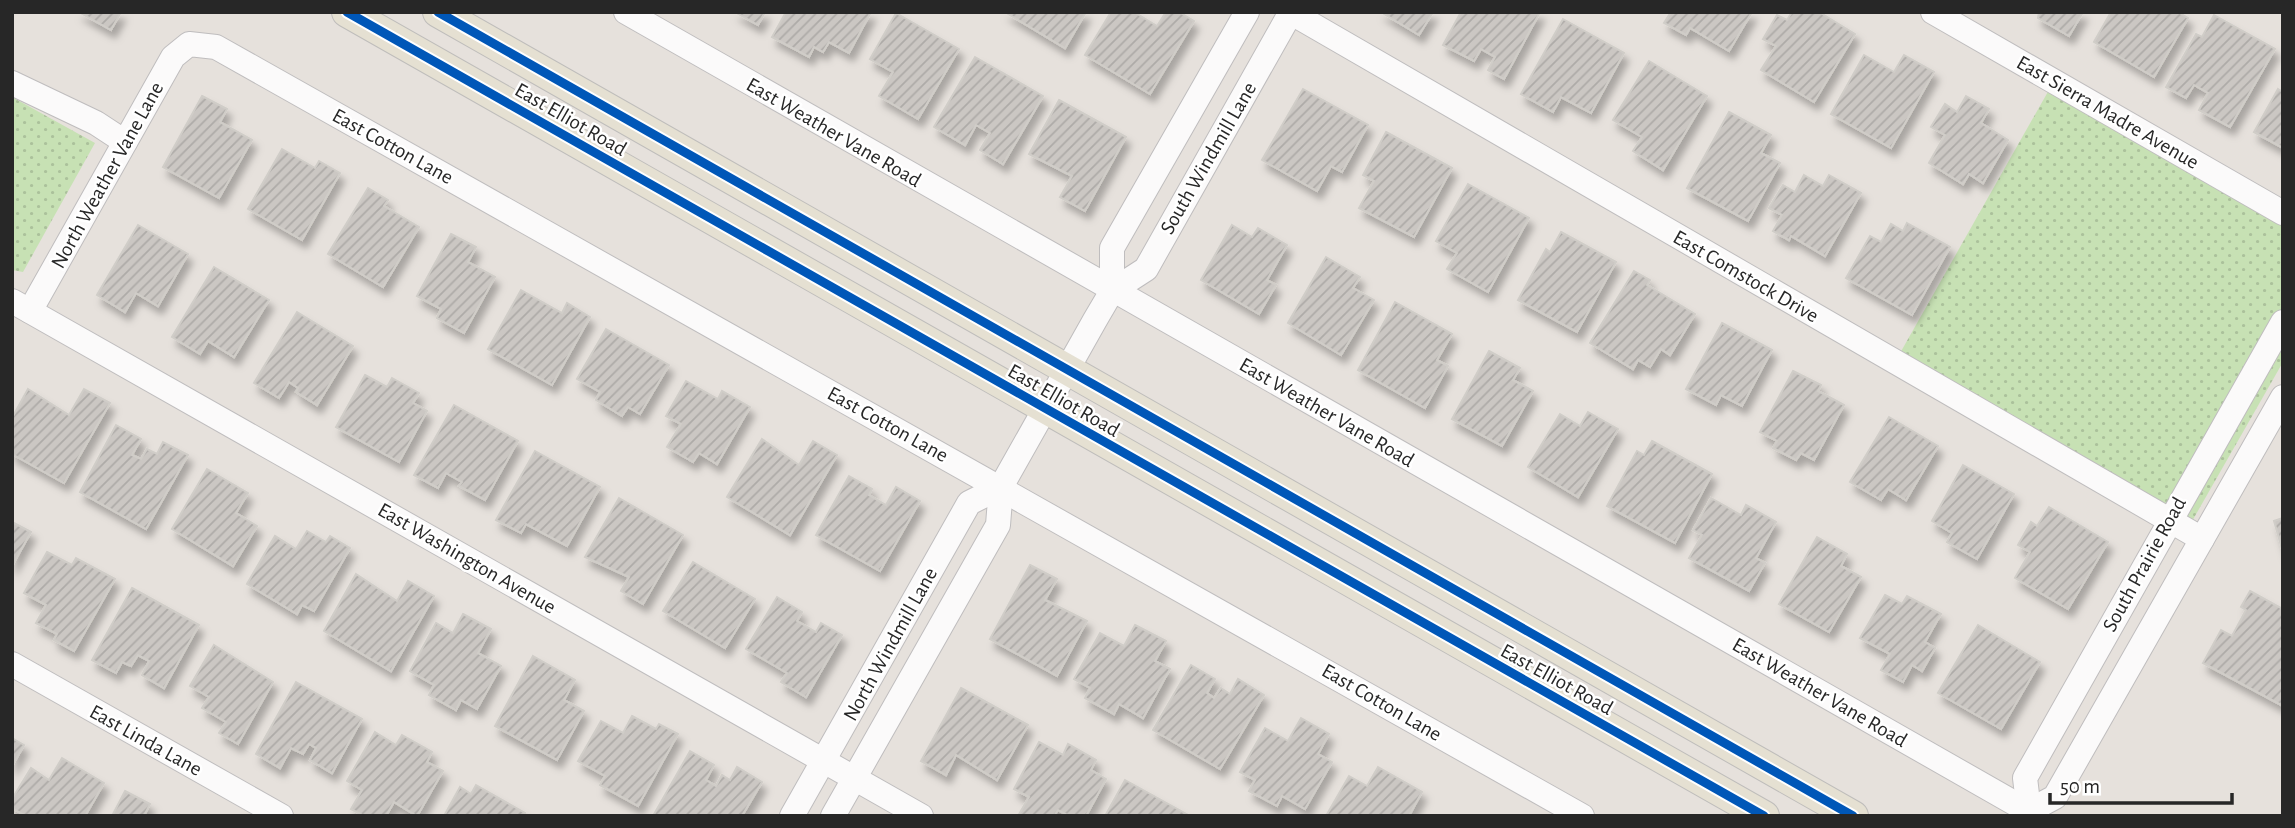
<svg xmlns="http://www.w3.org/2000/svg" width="2295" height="828" font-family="'Alegreya Sans',sans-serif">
<defs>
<pattern id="park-dots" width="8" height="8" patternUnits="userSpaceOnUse" patternTransform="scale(1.75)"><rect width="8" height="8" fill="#c7e1b4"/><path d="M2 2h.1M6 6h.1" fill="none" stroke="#abc19b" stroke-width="1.8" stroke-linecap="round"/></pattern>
<pattern id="building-hatch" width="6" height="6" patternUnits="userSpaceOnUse" patternTransform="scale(1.75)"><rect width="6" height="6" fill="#cbc7c3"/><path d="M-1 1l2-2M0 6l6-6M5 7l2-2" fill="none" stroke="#aeaba8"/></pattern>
<filter id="shadow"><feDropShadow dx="4.5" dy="8" stdDeviation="3.5" flood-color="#0004"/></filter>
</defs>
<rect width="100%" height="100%" fill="#e6e1dc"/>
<g fill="url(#park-dots)">
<polygon points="2054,81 2283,213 2283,362 2187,530 1895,362"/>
<polygon points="12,97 95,143 23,272 12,270"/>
</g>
<g fill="url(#building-hatch)" stroke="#d0cdc8" stroke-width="2" filter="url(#shadow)">
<polygon points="79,12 121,12 111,30"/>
<polygon points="735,12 765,12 758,25"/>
<polygon points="786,12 871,12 849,53 829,42 823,52 814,47 809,57 772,37"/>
<polygon points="1005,12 1086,12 1065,48"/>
<polygon points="1111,12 1134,12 1157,26 1166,12 1179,12 1194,21 1150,94 1085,55"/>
<polygon points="1381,12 1433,12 1419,35"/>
<polygon points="1461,12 1540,12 1504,79 1488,70 1495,57 1481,49 1474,61 1443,45"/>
<polygon points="1671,12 1752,12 1729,51 1690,28 1686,35 1664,23"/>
<polygon points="1792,12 1819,12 1855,34 1814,102 1761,70 1776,46 1763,39 1777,15 1787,20"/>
<polygon points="2039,12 2083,12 2069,36 2038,18"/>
<polygon points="2111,12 2178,12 2188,18 2154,77 2094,42"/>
<polygon points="896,13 959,49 918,119 879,96 893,72 870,59"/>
<polygon points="2214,15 2275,49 2230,127 2199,110 2208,93 2194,85 2186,98 2166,87 2196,34 2202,37"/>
<polygon points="1563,19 1624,53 1591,113 1561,97 1553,112 1521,94"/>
<polygon points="1864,55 1894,72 1904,55 1934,72 1891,148 1831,114"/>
<polygon points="975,57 1043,96 1003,164 980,150 990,133 976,125 965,145 934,127"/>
<polygon points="1649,61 1707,96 1663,170 1633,151 1642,137 1613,120"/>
<polygon points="1303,89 1368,125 1342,172 1331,166 1317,191 1262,160"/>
<polygon points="2278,89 2283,92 2283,148 2254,132"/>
<polygon points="202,96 227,109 220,122 252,140 219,198 163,167"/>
<polygon points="1966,96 1989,109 1981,123 2008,140 1983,183 1969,174 1963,184 1929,163 1945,135 1931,127 1945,104 1957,112"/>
<polygon points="1059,100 1126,137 1085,211 1060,197 1072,176 1029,154"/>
<polygon points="1729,112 1771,135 1761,153 1780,163 1748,221 1687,188"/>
<polygon points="1386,132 1452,168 1414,237 1359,208 1374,181 1363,175"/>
<polygon points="282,149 315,168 319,161 340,173 302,240 248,209"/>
<polygon points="1804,175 1823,186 1829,175 1861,193 1825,256 1791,236 1789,240 1773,231 1782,215 1769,208 1783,185 1795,192"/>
<polygon points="1468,184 1529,218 1488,292 1447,269 1457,253 1436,241"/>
<polygon points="368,188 388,200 384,206 419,227 383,287 328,254"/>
<polygon points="1907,223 1950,247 1912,315 1846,278 1870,236 1881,242 1891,224 1903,231"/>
<polygon points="138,225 188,254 158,306 136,293 125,312 97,295"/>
<polygon points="1232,225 1252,237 1258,228 1287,245 1267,280 1276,285 1259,314 1201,280"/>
<polygon points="1561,232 1616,262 1577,332 1518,300 1546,249 1550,252"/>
<polygon points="451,234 476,247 468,262 495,277 464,333 437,318 441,309 417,296"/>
<polygon points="1326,257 1360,277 1353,288 1374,300 1341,355 1288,323"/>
<polygon points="214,267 269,300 234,357 208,341 200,354 172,337"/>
<polygon points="1634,271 1650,280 1647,285 1695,314 1670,355 1661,349 1650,367 1638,360 1633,369 1590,343"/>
<polygon points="521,290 562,313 567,303 590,317 552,385 488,349"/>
<polygon points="1395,302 1452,334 1437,360 1448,366 1425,408 1358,370"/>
<polygon points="297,312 353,346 317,405 296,392 298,388 289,382 279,398 254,383"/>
<polygon points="1722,323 1772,350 1742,406 1721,395 1716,405 1686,389"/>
<polygon points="606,329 669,365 640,414 628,407 622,416 596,400 600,392 577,379"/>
<polygon points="1489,351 1520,368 1513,380 1533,391 1502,446 1452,419"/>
<polygon points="1793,371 1821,385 1818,391 1844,405 1814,460 1801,453 1796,460 1773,448 1777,441 1760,432"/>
<polygon points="365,375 387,387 392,378 419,393 413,403 427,411 399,462 336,427"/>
<polygon points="686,381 718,399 722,391 750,407 717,464 699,453 693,462 667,447 681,424 666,416"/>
<polygon points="28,389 69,415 84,389 110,403 64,483 12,454 12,418"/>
<polygon points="454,405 518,441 485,500 459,486 462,482 446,473 438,488 414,475"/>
<polygon points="1588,412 1618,429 1578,497 1528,467 1560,414 1580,426"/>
<polygon points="1889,417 1938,446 1906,500 1888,489 1881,500 1850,482"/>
<polygon points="116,425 141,439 132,455 141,459 147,449 157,454 163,442 188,455 146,529 80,492"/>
<polygon points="762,439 799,465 813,441 837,455 790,535 727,497"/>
<polygon points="1652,441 1712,474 1675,543 1607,506 1637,451 1644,455"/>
<polygon points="535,451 600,487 567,546 526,524 521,533 496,520"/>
<polygon points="1963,465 2014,494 1977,559 1947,542 1952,533 1932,521"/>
<polygon points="207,469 248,493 236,513 257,526 233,566 172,529"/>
<polygon points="849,476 872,489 869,495 886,505 896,487 920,501 880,571 816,535"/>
<polygon points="619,498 683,535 643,604 621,591 629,577 585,557"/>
<polygon points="1711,498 1741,515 1746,505 1776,522 1756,558 1765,563 1749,591 1689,558 1702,535 1693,530"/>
<polygon points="2049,507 2108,542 2068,609 2015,578 2030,552 2018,545 2031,522 2037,526"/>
<polygon points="2283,518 2283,552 2274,521"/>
<polygon points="12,522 31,532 12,566"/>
<polygon points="307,531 326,542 330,536 350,548 314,611 302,605 297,614 247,584 275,536 296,549"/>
<polygon points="1817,537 1847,554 1841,566 1861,577 1829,632 1779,604"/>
<polygon points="47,552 72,565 76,558 115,579 74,651 54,640 57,634 36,623 46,605 24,593"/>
<polygon points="693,562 755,599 725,648 663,611"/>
<polygon points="1030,565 1057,579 1045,600 1087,621 1057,676 990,639"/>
<polygon points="356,574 397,601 408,581 434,596 391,671 324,631"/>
<polygon points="132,588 199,625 164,688 142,675 149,661 138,655 131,666 122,662 116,673 92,660"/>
<polygon points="2250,591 2283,609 2283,706 2203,663 2221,630 2232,636 2246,610 2241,607"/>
<polygon points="1885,595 1902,604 1907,596 1941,614 1925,642 1935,648 1922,671 1912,665 1903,682 1881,670 1890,654 1860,638"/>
<polygon points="777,597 802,612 797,621 816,632 821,623 842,635 806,697 781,682 787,673 746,649"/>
<polygon points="463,614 491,629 478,653 501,666 477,709 461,700 456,710 429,695 434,685 410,671 436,623 453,633"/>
<polygon points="1135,625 1166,641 1155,661 1170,669 1143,718 1119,704 1114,714 1085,698 1090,688 1074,679 1100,633 1124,646"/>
<polygon points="1978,625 2040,662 2001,729 1938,693"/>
<polygon points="214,645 273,682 238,744 219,733 226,722 202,708 209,697 190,686"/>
<polygon points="533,656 575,680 564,700 584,711 557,760 495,726"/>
<polygon points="1191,665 1215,679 1207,693 1214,698 1221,688 1230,694 1238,679 1264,695 1220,769 1153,730"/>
<polygon points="296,682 362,719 332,773 310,760 316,748 309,744 303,754 291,748 280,768 256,754"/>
<polygon points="961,688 1028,725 997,780 956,755 946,775 921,761"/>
<polygon points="632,716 656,729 659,724 678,734 638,806 600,785 605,776 578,761 601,721 623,733"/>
<polygon points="1301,718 1329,734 1318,754 1332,762 1305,809 1282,796 1277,806 1249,791 1255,780 1240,772 1265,728 1288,741"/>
<polygon points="375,732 396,745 402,735 432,752 427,762 443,771 417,816 394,802 386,816 364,816 351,809 362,790 347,781"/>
<polygon points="12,738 24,745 12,766"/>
<polygon points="1039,742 1063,755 1068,744 1096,760 1091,770 1106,779 1086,816 1069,816 1058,810 1054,816 1018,816 1029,797 1014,789"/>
<polygon points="690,751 714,765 706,780 716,786 722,775 730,780 737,767 762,782 742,816 653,816"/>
<polygon points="62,758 104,783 85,816 26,816 12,808 12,799 31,768 49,780"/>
<polygon points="1378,767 1422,792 1409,816 1326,816 1349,776 1367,786"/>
<polygon points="1125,780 1190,816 1105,816"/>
<polygon points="476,785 525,813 524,816 444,816 460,787 471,794"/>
<polygon points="125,791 150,804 144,816 112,816"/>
</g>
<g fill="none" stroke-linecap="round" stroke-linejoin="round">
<defs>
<g id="minor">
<polyline points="626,12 2037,816"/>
<polyline points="1290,12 2202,539"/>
<polyline points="1933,12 2283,213"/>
<polyline points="12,83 96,123 125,142"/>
<polyline points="1112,291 1112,248 1247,12"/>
<polyline points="12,301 921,816"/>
<polyline points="30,311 173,57 189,44 216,47 1582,816"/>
<polyline points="12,664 281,816"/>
<polyline points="2029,811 2025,778 2283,322"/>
<polyline points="792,816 969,503 1001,487"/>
<polyline points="833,816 998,525 1001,487 1095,320 1112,291 1146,269 1291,12"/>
<polyline points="2026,816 2029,811 2055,797 2283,397"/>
</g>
<g id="major">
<polyline points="347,12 1764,816"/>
<polyline points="438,12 1853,816"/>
</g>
</defs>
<use href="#minor" stroke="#bfbdbe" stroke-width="26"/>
<use href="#major" stroke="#bfbdbb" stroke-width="32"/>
<use href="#minor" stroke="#fbfafa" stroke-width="24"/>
<use href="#major" stroke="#e5e0d2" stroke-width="30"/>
<defs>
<g id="cycleway">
<polyline points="347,12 1764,816"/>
<polyline points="438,12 1853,816"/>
</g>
</defs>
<use href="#cycleway" stroke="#fff" stroke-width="13"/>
<use href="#cycleway" stroke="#0057b8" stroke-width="9"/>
</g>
<g text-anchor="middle" stroke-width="5" stroke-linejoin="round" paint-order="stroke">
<g font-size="21" fill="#272727" stroke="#fff">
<text transform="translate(2108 112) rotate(30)" y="7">East Sierra Madre Avenue</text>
<text transform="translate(571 119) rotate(30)" y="7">East Elliot Road</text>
<text transform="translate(834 132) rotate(30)" y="7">East Weather Vane Road</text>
<text transform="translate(393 146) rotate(29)" y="7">East Cotton Lane</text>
<text transform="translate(1208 158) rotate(-60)" y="7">South Windmill Lane</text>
<text transform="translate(107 175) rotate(-61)" y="7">North Weather Vane Lane</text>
<text transform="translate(1746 276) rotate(30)" y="7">East Comstock Drive</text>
<text transform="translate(1064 400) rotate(30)" y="7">East Elliot Road</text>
<text transform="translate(1327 412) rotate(30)" y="7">East Weather Vane Road</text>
<text transform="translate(888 424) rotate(29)" y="7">East Cotton Lane</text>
<text transform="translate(467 558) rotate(30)" y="7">East Washington Avenue</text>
<text transform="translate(2144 564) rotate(-61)" y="7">South Prairie Road</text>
<text transform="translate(890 644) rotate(-61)" y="7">North Windmill Lane</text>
<text transform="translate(1557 679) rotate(29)" y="7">East Elliot Road</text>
<text transform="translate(1820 692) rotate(30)" y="7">East Weather Vane Road</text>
<text transform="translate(1382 702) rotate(30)" y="7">East Cotton Lane</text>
<text transform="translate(146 740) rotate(29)" y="7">East Linda Lane</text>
</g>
</g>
<rect width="2295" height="828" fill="none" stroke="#272727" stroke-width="28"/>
<path d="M2050 793v10h182v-10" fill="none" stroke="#272727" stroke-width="3.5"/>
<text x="2060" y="793" font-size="21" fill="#272727" stroke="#ffffff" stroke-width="5" paint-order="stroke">50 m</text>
</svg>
